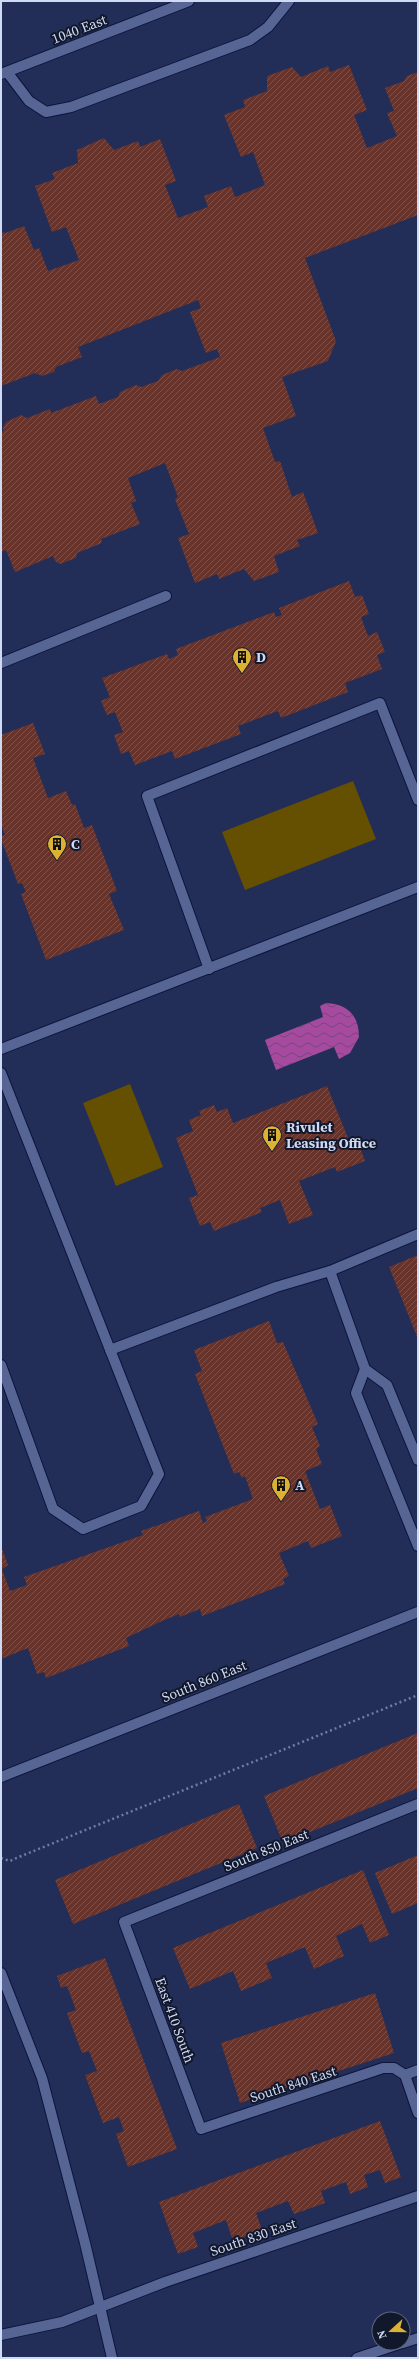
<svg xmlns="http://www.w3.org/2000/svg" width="419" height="2359" font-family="'Source Serif 4',serif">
<defs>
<pattern id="water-waves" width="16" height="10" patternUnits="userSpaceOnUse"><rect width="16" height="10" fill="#a54a9f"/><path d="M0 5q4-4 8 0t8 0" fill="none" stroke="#774679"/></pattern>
<pattern id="building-hatch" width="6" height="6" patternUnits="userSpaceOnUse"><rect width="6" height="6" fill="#68332b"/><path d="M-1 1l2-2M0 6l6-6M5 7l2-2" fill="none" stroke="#7d504a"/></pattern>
</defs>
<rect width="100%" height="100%" fill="#222e58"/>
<g fill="#654f01">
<polygon points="353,781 376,839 245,890 222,832"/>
<polygon points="130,1084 163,1167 116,1186 83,1103"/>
</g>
<path fill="url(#water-waves)" d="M326 1003C348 1004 359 1016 359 1037L350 1053 339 1059 334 1047 276 1070 265 1040 323 1017 320 1006Z"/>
<g fill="url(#building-hatch)">
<polygon points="349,65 367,110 354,115 367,148 397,136 387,113 394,111 385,88 404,81 407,76 418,72 418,215 305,258 336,341 328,361 282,377 296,416 263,428 275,462 280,461 292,497 303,492 318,533 297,540 300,546 274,556 279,572 254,581 244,569 219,579 217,574 195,583 178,538 189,534 175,499 178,497 165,463 128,478 136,501 131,503 140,524 101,539 102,543 77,553 76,558 60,564 55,561 53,556 15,572 6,550 1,552 1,432 4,431 3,428 6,422 21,415 27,418 50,409 51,413 96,396 99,404 118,397 120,392 136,385 141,387 158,381 162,375 177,369 182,371 220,357 217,349 206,353 190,312 201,308 198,300 78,347 82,357 56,367 54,372 42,376 35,373 1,386 1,232 5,233 24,226 34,250 39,248 48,271 79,260 66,227 52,232 35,186 55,179 52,173 78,163 77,150 104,138 114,150 138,141 140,147 160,139 176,181 165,185 178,218 208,207 204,196 231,186 235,197 265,185 253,152 241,157 224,115 245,107 243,100 267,91 267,76 292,67 301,77 328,66 330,72"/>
<polygon points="349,581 355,597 362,595 369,614 361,617 368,636 377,632 385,652 377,655 382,669 345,683 348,692 281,718 278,711 238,726 241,734 175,759 172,751 135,765 129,751 121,754 114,735 123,732 115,712 107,715 101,701 110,697 102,678 167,654 169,659 178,655 176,649 274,612 276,617 282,615 279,608"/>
<polygon points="33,723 45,754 33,758 48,798 66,791 72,805 75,804 84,828 92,825 117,891 109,894 124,930 46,960 21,894 26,892 22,883 18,884 1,839 1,836 5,835 1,824 1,735"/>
<polygon points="327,1086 350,1143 357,1140 365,1161 337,1172 335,1167 299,1181 313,1215 289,1224 280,1200 260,1208 262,1212 214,1231 210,1222 200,1226 189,1198 198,1195 176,1138 193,1131 189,1120 201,1115 199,1111 214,1105 217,1112 227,1108 233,1123"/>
<polygon points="418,1255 418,1339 389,1267"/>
<polygon points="269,1321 277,1343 283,1342 318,1424 312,1427 320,1446 316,1449 322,1464 305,1471 320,1509 330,1505 342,1536 311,1548 308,1541 279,1553 289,1576 283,1579 285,1584 202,1616 200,1609 180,1617 179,1614 162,1621 126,1638 129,1646 46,1678 44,1672 37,1674 28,1648 1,1659 1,1546 8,1565 2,1569 10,1591 27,1585 24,1577 143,1535 141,1531 199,1511 203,1523 207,1521 205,1517 253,1499 245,1476 242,1478 239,1472 234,1474 195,1374 202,1371 194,1350"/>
<polygon points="418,1733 418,1788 283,1843 264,1796"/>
<polygon points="239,1804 257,1848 73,1924 55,1880"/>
<polygon points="418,1855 418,1903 392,1914 375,1873"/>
<polygon points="363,1870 389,1935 370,1943 362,1924 336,1936 344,1956 314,1969 305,1947 266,1963 272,1978 241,1991 233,1971 190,1989 173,1948"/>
<polygon points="105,1958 177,2149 128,2167 116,2134 124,2131 119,2117 103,2123 85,2075 97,2071 89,2051 82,2053 67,2013 76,2010 67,1986 61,1988 57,1976"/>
<polygon points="375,1993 394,2053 240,2103 221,2043"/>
<polygon points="380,2121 401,2177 385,2183 380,2170 364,2175 368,2187 350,2194 346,2182 321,2191 325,2203 294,2214 288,2201 256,2213 262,2230 233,2241 226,2220 193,2233 198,2247 178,2254 159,2202"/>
</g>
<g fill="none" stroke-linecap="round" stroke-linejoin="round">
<defs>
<g id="lane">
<polyline points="7,72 29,101 46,112 71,107 250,40 268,27 289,1"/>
<polyline points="1,663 166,596"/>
<polyline points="209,969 147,796 380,703 418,800"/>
<polyline points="1,1049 418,887"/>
<polyline points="1,1073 159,1474 141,1506 83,1529 53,1509 1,1365"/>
<polyline points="330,1271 365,1369 387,1385 418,1460"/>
<polyline points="110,1350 276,1287 330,1271 418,1234"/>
<polyline points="365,1369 356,1393 418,1546"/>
<polyline points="405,2075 418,2070"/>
</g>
<g id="street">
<polyline points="1,74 189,1"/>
<polyline points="418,1804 124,1922 201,2129 383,2068 394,2068 405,2075 418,2113"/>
<polyline points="1,1973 42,2078 85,2243 112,2358"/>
<polyline points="1,2335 62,2322 165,2282 418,2196"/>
<polyline points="403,2343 418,2338"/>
<polyline points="357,2358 402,2343"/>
</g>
<polyline id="secondary" points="1,1777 418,1612"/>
</defs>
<use href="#lane" stroke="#0c143c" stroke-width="12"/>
<use href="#street" stroke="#0c143c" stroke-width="12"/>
<use href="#secondary" stroke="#0c143c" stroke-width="12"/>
<polyline stroke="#707b9e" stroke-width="2.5" stroke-dasharray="2 3" stroke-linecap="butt" points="1,1858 10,1861 14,1859 418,1695"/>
<use href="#lane" stroke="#566594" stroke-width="10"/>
<use href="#street" stroke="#566594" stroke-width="10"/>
<use href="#secondary" stroke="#566594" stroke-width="10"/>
</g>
<defs>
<symbol id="building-pin" viewBox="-11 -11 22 30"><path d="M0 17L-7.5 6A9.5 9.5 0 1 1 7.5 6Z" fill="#dbb233" stroke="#12182b"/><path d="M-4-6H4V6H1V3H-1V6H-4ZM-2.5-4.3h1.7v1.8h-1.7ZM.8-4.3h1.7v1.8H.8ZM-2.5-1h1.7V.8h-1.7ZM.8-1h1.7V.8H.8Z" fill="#111"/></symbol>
</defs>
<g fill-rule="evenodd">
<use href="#building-pin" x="231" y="646" width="22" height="30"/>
<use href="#building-pin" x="46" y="833" width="22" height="30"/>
<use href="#building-pin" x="261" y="1124" width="22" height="30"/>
<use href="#building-pin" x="270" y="1474" width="22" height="30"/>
</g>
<g text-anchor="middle" stroke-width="4" stroke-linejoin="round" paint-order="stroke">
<g font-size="14" fill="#d0daf5" stroke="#12182b">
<text transform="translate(79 29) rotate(-21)" y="5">1040 East</text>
<text transform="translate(204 1681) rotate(-22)" y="5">South 860 East</text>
<text transform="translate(266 1850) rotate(-22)" y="5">South 850 East</text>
<text transform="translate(175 2020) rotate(70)" y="5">East 410 South</text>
<text transform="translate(293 2084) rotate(-18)" y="5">South 840 East</text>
<text transform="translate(253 2237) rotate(-19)" y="5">South 830 East</text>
</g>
<g font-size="14" font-weight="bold" fill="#d0daf5" stroke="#12182b" text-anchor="start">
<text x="256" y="662">D</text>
<text x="71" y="849">C</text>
<text x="286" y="1132">Rivulet<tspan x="286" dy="16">Leasing Office</tspan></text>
<text x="295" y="1490">A</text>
</g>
</g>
<rect width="419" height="2359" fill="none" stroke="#d0daf5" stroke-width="4"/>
<g transform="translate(391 2331) rotate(249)"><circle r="19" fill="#12182b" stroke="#5e667c"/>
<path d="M0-3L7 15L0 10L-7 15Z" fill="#dbb233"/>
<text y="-6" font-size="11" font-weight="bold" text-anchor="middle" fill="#d0daf5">N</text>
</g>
</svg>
